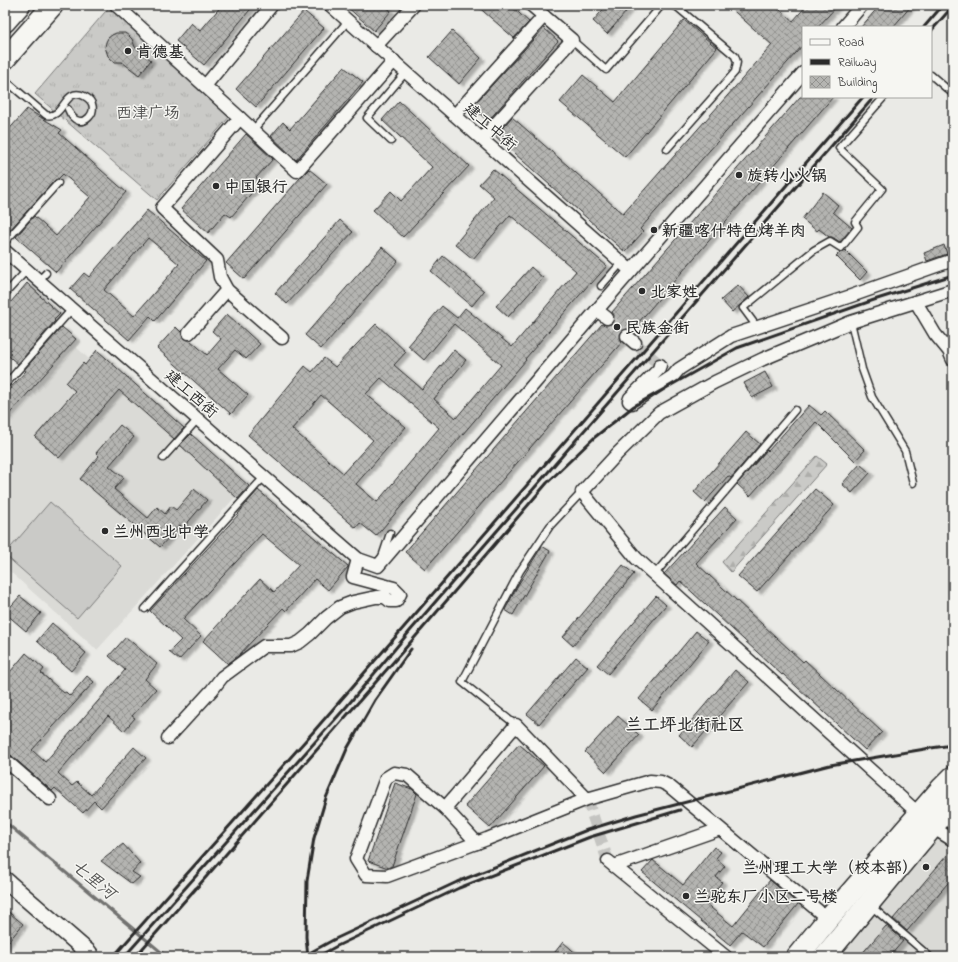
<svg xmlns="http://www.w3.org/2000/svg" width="958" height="962" font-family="'Indie Flower','LXGW WenKai TC',sans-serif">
<defs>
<pattern id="grass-tufts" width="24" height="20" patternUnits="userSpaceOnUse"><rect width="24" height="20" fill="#cacac7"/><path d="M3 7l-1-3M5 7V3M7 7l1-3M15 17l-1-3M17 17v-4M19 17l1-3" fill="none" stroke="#aeaeab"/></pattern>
<pattern id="forest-firs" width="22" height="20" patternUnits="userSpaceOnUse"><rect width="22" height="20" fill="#cacac7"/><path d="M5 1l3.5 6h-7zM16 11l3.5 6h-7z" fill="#aeaeab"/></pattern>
<pattern id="building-cross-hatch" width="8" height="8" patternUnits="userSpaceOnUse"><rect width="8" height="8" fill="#b4b4b1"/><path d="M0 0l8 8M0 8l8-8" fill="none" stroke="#939390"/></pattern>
<filter id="shadow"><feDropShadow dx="4.5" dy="2.5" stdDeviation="1" flood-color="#0004"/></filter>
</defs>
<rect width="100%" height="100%" fill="#eaeae6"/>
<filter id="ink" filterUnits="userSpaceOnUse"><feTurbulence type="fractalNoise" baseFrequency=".025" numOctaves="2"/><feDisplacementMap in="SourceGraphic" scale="8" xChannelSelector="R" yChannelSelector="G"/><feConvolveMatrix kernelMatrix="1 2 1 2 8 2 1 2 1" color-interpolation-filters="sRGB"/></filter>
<g filter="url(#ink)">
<g fill="#dadad6">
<polygon points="76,347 237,495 97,650 5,567 5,428"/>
<polygon points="932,827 953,830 953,957 824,957"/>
</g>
<polygon fill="url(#grass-tufts)" stroke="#7a7a79" points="111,5 237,108 157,200 35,94"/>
<polygon fill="url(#forest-firs)" stroke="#7a7a79" points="817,456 827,464 731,572 722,562"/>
<polygon fill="#cacac7" stroke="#7a7a79" points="50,502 122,566 77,618 5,555 5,554"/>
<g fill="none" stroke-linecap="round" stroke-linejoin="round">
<polyline stroke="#727270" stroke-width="3" points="5,822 167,957"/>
</g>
<g fill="url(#building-cross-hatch)" stroke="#2b2b2b" fill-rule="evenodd" filter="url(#shadow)">
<polygon points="222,5 254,5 204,65 176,41 191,23 200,31"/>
<polygon points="345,5 384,5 391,11 374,31"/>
<polygon points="476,5 510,5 529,22 514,38"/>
<polygon points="607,5 632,5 607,34 593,21"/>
<polygon points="727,5 774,5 793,21 807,5 838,5 818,27 803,27 803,45 640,229 643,232 625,252 495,136 512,117 623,214 772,45"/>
<polygon points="880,5 912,5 893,27 861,27"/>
<polygon points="304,11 324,28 256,107 236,89"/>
<polygon points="684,20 717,48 625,157 560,102 583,75 615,102"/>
<polygon points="544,28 558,41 488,121 472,107"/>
<polygon points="452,31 481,58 459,84 429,57"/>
<polygon points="116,33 125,33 129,36 132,39 135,47 151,60 139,75 122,62 115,62 111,59 108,56 105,47 106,42 108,38 112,35"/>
<polygon points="344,67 363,82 296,160 271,136 283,122 290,129"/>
<polygon points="800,97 833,97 632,330 629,329 625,329 621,331 620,334 620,338 622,342 425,569 405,552 602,324 606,325 610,325 613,323 614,319 614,315 612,312"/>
<polygon points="399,101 469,166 403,237 373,210 391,191 401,201 432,167 382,120"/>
<polygon points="27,109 62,130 59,133 126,192 56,272 16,237 34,216 56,236 90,197 63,174 58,179 55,180 9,231 5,228 5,134"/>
<polygon points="246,134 273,159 256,178 261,182 231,217 225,213 208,233 181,209"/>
<polygon points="309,169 327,184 244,279 226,263 300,178"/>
<path d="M493 169 607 266 591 284 590 283 525 359 526 360 376 536 360 523 356 528 248 435 305 366 312 372 324 358 335 367 376 324 406 352 394 365 422 389 454 350 466 360 434 399 456 418 501 365 454 324 424 360 408 346 442 306 457 318 465 308 512 347 576 271 510 215 473 259 455 244 494 197 479 184ZM381 378 439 428 377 502 356 484 406 427 366 394ZM321 395 373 440 343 473 292 429Z"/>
<polygon points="823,192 838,205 833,212 852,228 840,242 832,237 829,237 819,229 817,231 802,219"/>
<path d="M147 210 206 261 155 321 150 316 129 340 70 289 84 273 89 277ZM148 238 179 264 134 316 104 290Z"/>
<polygon points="340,220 353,232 287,304 275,293"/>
<polygon points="944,245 947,254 927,261 924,253"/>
<polygon points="382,247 398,261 321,349 305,335"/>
<polygon points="845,250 867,272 860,280 836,256 840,252 842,252"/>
<polygon points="443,256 484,291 472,306 431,271"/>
<polygon points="531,267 543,278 508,317 496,306"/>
<polygon points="27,283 41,296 40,296 60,314 54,320 55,321 18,364 5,353 5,309"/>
<polygon points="738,285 749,297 732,312 721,300"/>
<polygon points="227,314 260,344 246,359 235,350 218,369 248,395 231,414 157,348 176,327 182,333 182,336 184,339 190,340 207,355 221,339 212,331"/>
<polygon points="62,327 76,339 5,419 5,394 26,371 24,370"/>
<polygon points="97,350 184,428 174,439 119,390 59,458 35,437 75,391 66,383 83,363 85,365"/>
<polygon points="765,372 773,387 752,398 744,383"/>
<polygon points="809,405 821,415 825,411 865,450 855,461 816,422 750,496 737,484 767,450 768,451"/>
<polygon points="120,425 134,437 109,466 124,478 114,489 148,518 157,507 165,514 171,506 176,510 194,489 207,500 183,528 180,525 160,547 80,479 99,456 96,453"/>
<polygon points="746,432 760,444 731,478 728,476 705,502 694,492"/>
<polygon points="191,434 249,486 238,499 180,445"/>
<polygon points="860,464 870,473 852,493 842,484"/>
<polygon points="815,489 834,505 757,592 738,576"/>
<polygon points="258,490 348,566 348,567 328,590 315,579 286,611 283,608 239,655 228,664 203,641 260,579 274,592 299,565 262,534 183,619 201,636 179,660 169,652 181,640 150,611 239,514 238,514 245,505"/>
<polygon points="725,507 737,518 696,563 803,662 805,660 882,732 865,750 783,674 782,675 680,581 677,585 664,574"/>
<polygon points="542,546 550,551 513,615 505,610 518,585"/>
<polygon points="623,565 634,574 573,646 563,637"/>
<polygon points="20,596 41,613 26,631 5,613"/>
<polygon points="656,596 666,605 608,674 597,665"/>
<polygon points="52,623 86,653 71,671 37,641"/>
<polygon points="696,631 709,641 652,710 639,699"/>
<polygon points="126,637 157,664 145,679 156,689 132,716 135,718 124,731 108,716 58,773 72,786 77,782 91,795 134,747 146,758 101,808 94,801 83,813 55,788 52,791 5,750 5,678 26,653 44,669 41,673 64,693 66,692 70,696 87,676 94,682 32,750 45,762 125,670 109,656"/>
<polygon points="576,657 588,667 539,724 527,714"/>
<polygon points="735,670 749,682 692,747 679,735"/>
<polygon points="618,716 639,735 606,772 585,752"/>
<polygon points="519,744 544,766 490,828 465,806"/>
<polygon points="395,783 412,789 417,794 392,866 388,868 368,861"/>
<polygon points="123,844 140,863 132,872 140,877 132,884 101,861"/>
<polygon points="714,847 721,852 716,858 725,866 716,877 722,882 705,903 733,926 770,880 798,904 763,947 742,931 730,945 642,872 653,860 683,885"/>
<polygon points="953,848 953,877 907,931 893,919"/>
<polygon points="5,909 23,924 5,946"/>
<polygon points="886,926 887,926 901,938 900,939 903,941 889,957 859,957"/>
<polygon points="563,942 580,957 551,957"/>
</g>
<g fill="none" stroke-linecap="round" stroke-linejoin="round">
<g stroke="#c4c4c1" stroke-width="12" stroke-dasharray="12 6" stroke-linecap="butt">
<polyline points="607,318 627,336"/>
<polyline points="635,343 660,365"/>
<polyline points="587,799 608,861"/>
</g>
<defs>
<g id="service">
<polyline points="572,40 606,70 661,6 663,5"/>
<polyline points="931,75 953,94"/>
<path d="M5 80 46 115C64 120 64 86 84 96 107 107 79 138 68 109"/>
<polyline points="253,130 348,21"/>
<polyline points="391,141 367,118 406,72"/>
<polyline points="667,149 735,72 737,62 735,56 677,7 672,5"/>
<polyline points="5,242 58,183"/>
<polyline points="39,280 46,273"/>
<polyline points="601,286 622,262"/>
<polyline points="5,294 27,270"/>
<polyline points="851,322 862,369 872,397 905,451 913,483"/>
<polyline points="757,327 743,308 814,250 830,241 841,248 858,227 855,222 882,189 839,148 884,97"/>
<polyline points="5,385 72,309"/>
<polyline points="163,458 198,419"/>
<polyline points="382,557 390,533"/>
<polyline points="654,575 795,410"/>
<polyline points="145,609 264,477"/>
<polyline points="516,725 462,682 520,571 550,526 582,492"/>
<polyline points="871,906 930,957"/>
</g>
<g id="minor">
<polyline points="116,5 240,118"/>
<polyline points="330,5 631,271"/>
<polyline points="843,27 862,5"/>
<polyline points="376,46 414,5"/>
<polyline points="205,86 272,5"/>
<polyline points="455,115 544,16"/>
<polyline points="482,139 572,40 531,5"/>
<polyline points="5,251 358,559 378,566 597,310 803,73"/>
<polyline points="953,290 851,322 763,359 715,382 659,413 618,453 582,492 636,558 919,814 932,827 953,840"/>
<polyline points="916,302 935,334 949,351 953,360"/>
<polyline points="597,310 607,318"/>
<polyline points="189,333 227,290"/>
<polyline points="627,336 635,343"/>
<polyline points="282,338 227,290 220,277 217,260 162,208 240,118 297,171 394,61"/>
<polyline points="660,365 659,369 630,398 629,401 630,402 632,403 673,376 679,369 731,336 851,296 953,260"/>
<polyline points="168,738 212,690 222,677 264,646 291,646 300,642 310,634 326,618 340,607 353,602 376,597 385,597 390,601 396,601 400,594 394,588 353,577 358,559"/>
<polyline points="5,760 50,799"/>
<polyline points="587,799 487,839 387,876 366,875 356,859 386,778 394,773 407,775 445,808 516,725 587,799 650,781 661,782 669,786 828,919"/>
<polyline points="445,808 477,843"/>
<polyline points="608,861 726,957"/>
<polyline points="614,866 720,829"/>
</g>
<polyline id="tertiary" points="5,880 89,953"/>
<g id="primary">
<polyline points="5,22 20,5"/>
<polyline points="5,59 53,5"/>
</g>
<g id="trunk">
<polyline points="797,957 828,919 942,788 953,777"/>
<path d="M824 957C867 906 909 854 953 803"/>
</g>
</defs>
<use href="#service" stroke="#2b2b2b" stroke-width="9"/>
<use href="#minor" stroke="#2b2b2b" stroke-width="15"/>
<use href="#tertiary" stroke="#2b2b2b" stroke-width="19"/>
<use href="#primary" stroke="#2b2b2b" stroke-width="23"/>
<use href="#trunk" stroke="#2b2b2b" stroke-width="24"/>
<use href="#service" stroke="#f6f6f2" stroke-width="6"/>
<use href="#minor" stroke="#f6f6f2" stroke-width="12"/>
<use href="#tertiary" stroke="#f6f6f2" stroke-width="16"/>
<use href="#primary" stroke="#f6f6f2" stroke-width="20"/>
<use href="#trunk" stroke="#f6f6f2" stroke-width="21"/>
<g stroke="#2b2b2b" stroke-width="3">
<polyline points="924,27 943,5"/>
<polyline points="931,31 953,6"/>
<polyline points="193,892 436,613 547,483 595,437 634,406 737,348 874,300 953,275"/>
<polyline points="113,957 314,731 863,97"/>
<polyline points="124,957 347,706 410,631 874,97"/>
<polyline points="135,957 196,888"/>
<polyline points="302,957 335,939 457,882 587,830 636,815 830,765 931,748 953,745"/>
<polyline points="308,957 306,937 307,881 314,838 326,798 347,749 375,700 411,649"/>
<polyline points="317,957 337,946 459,888 590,837 680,810"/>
</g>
</g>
</g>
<g fill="#2b2b2b" stroke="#f6f6f2" stroke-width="1.5">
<circle cx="128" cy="51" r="4"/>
<circle cx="739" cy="175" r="4"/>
<circle cx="216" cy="186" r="4"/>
<circle cx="654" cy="230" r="4"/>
<circle cx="642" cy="291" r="4"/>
<circle cx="617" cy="327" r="4"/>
<circle cx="105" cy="531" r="4"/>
<circle cx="926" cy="867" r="4"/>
<circle cx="686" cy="896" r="4"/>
</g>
<g text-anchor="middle" stroke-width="3" stroke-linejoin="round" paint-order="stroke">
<g font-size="16" font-weight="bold" fill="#2b2b2b" stroke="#f6f6f2" text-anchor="start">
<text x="136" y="57">肯德基</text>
<text x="747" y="181">旋转小火锅</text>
<text x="224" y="192">中国银行</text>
<text x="662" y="236">新疆喀什特色烤羊肉</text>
<text x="650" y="297">北家姓</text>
<text x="625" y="333">民族金街</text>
<text x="113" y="537">兰州西北中学</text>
<text x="918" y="873" text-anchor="end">兰州理工大学（校本部）</text>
<text x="694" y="902">兰驼东厂小区二号楼</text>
</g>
<g font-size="16" fill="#535352" stroke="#f6f6f2">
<text x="148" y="118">西津广场</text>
</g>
<g font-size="16" fill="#2b2b2b" stroke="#f6f6f2">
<text transform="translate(491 126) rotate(41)" y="6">建工中街</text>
<text transform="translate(192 393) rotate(41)" y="6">建工西街</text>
</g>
<g font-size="17" font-weight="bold" fill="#2b2b2b" stroke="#f6f6f2">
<text x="685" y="730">兰工坪北街社区</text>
</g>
<g font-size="17" font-style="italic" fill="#545453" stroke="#f6f6f2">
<text transform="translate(94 879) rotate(40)" y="6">七里河</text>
</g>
</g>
<rect width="958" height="962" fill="none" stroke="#f6f6f2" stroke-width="20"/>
<rect x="10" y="10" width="938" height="942" fill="none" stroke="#2b2b2b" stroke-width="1.5" filter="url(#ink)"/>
<rect x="802" y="26" width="130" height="72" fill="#f6f6f2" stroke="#a5a5a2"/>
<rect x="810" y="39" width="20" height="6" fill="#f6f6f2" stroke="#a5a5a2"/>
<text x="838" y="46" font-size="12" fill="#2b2b2b">Road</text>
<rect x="810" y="59" width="20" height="6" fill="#2b2b2b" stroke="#a5a5a2"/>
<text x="838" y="66" font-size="12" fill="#2b2b2b">Railway</text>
<rect x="810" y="76" width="20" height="12" fill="url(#building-cross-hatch)" stroke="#a5a5a2"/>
<text x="838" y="86" font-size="12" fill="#2b2b2b">Building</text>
</svg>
